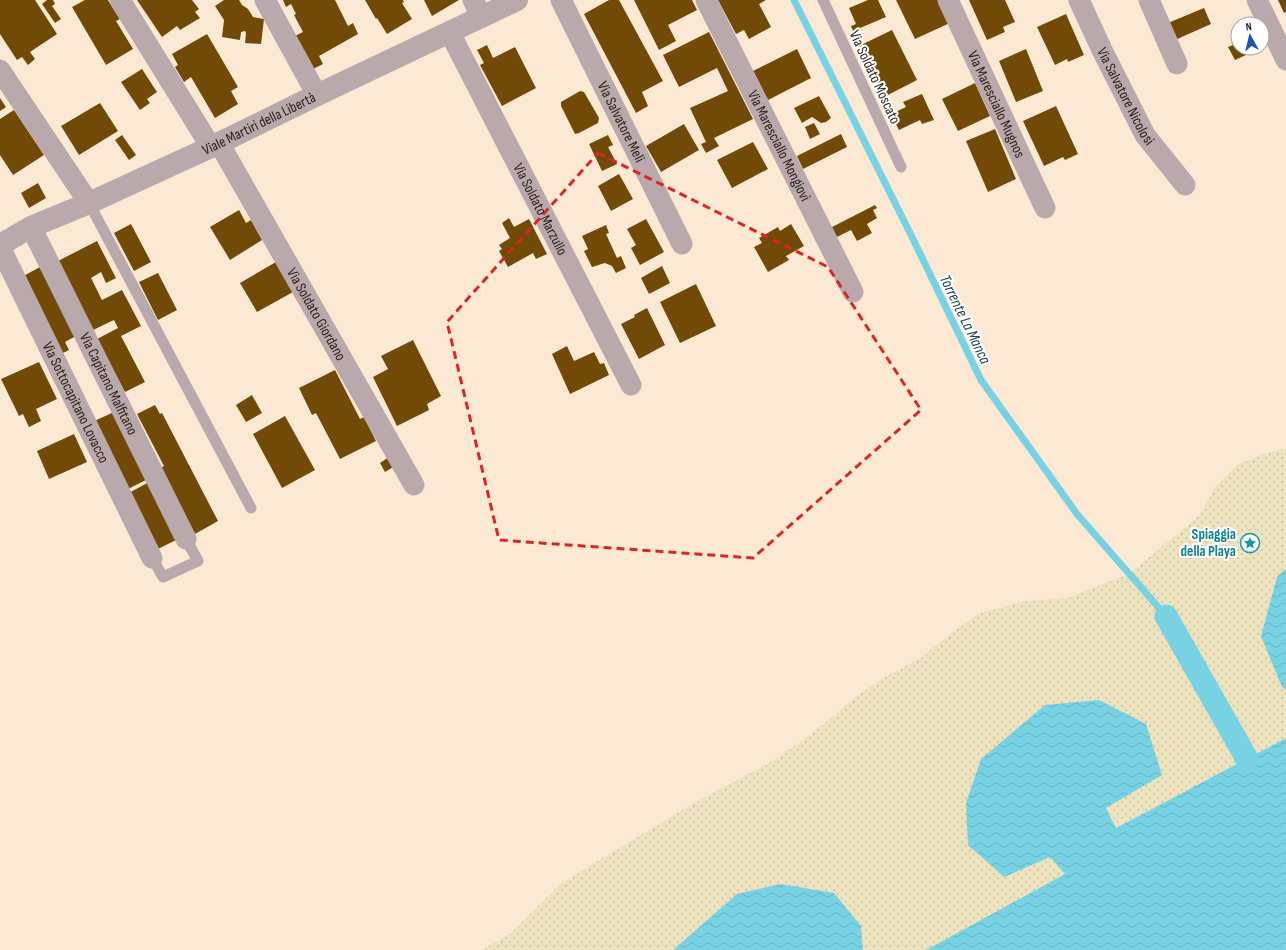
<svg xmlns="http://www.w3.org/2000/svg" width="1286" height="950" font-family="'Sofia Sans Condensed',sans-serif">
<defs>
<pattern id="sand-dots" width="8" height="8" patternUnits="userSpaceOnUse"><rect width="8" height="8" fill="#ede3be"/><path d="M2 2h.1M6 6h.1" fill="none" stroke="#cbc2a2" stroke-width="1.8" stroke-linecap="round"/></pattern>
<pattern id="water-waves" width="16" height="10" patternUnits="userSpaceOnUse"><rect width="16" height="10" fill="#77d2e4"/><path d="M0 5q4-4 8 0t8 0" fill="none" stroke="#67b4c3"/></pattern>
</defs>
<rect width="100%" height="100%" fill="#fce9d3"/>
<polygon fill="url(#sand-dots)" points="1286,449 1286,569 1277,577 1282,687 1286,690 1286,738 1116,828 1106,808 1045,705 981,759 1004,877 1050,857 1065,874 926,950 863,950 861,926 737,894 673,950 482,950 511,933 563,882 701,799 766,765 795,746 825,723 854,698 885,677 922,657 954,631 980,613 1024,601 1068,598 1129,574 1199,516 1215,487 1237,465 1266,453"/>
<g fill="url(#water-waves)">
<polygon points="1286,569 1286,690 1282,687 1261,636 1277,577"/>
<polygon points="1099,700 1146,724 1162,775 1106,808 1116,828 1286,738 1286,950 926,950 1065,874 1050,857 1004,877 968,845 966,803 981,759 1045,705"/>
<polygon points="780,884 834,893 861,926 863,950 673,950 737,894"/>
</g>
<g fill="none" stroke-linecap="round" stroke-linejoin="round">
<polyline stroke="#77d2e4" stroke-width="7" points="794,0 913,239 981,380 1077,514 1166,616"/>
<polyline stroke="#77d2e4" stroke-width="23" points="1166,616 1247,759"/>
</g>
<g fill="#714a07">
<polygon points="0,0 35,0 57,34 30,52 35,59 28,65 22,57 17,60 0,34"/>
<polygon points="47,0 53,0 55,4 52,6 61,19 55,23 42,4"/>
<polygon points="85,0 108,0 120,19 116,21 133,49 106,65 72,7"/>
<polygon points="137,0 192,0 199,9 195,12 200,18 180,30 177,26 162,37"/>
<polygon points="224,0 239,0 242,5 248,9 253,17 264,19 261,44 245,43 246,33 245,31 241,32 240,40 222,37 224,20 215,6"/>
<polygon points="283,0 335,0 348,26 353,23 358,34 319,56 323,64 313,69 295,36 303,32 294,15 296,14 291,4 286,7"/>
<polygon points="365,0 403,0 404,2 402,3 412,19 387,34 377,18 376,19"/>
<polygon points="424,0 459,0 432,16"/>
<polygon points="609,0 619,0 663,81 642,92 648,106 636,113 584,14"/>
<polygon points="634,0 692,0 697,10 668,25 676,41 659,50"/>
<polygon points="718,0 766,0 759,4 771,27 749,39 744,30 736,34"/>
<polygon points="868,0 878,0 886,17 853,31 851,26 856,24 849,8"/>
<polygon points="896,0 938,0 950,23 915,39"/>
<polygon points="969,0 1005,0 1015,22 1003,27 1005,32 987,40"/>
<polygon points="1278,0 1286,0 1286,12 1284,13"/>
<polygon points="1204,8 1211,24 1175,40 1168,23"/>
<polygon points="1066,14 1084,55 1068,62 1067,59 1055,65 1037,27"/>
<polygon points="892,30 917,80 884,97 859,46"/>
<polygon points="709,32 753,119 714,138 719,146 706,153 701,144 706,142 690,108 728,91 717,68 679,87 663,55"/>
<polygon points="207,34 238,87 231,91 238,104 215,118 191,77 184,82 175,67 178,65 172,54"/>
<polygon points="1238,43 1238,48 1243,48 1246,55 1235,60 1228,47"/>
<polygon points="487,45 493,58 515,47 536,88 502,106 480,65 484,63 477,50"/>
<polygon points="797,49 811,78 768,100 753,71"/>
<polygon points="1026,49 1043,91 1016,102 999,61"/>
<polygon points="142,69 157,92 147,99 150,103 140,110 121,82"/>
<polygon points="975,83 990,116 958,131 942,99"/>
<polygon points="580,91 584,92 599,118 598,123 579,133 575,134 561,106 561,102"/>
<polygon points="922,94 934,120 922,124 920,120 899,130 891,114 906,107 903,102"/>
<polygon points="819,96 831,118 826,122 821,123 812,117 802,123 794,108"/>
<polygon points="0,98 6,107 0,111"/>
<polygon points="100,103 118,131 79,155 61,126"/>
<polygon points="1056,106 1078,154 1065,160 1063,157 1044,166 1023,121"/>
<polygon points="14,110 44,155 13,175 0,155 0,119"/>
<polygon points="814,123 820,134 810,139 805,127"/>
<polygon points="684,124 699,150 661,172 646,146"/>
<polygon points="995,129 1016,179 988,192 966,141"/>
<polygon points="841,134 847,147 803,169 797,156"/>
<polygon points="122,135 136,155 129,160 115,140"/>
<polygon points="608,135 613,145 608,147 617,164 602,171 589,144"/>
<polygon points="753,142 768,169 732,188 717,160"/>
<polygon points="619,174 633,199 611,211 598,186"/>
<polygon points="38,183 46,198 29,208 21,193"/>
<polygon points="875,205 877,208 873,210 877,218 867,224 872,233 857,241 851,230 837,237 832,227"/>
<polygon points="239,210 246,223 251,220 262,240 230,260 210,227"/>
<polygon points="509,218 514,227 529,219 547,254 536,259 533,253 508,267 499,251 502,249 499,245 510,238 502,223"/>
<polygon points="646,219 664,252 640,265 631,248 636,245 627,229"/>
<polygon points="131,224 151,262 134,271 114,233"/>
<polygon points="791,224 804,246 786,256 789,260 768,272 754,247 762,243 759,238 778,227 780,231"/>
<polygon points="606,225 609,233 606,234 617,258 621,256 626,268 616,273 612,266 605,263 592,267 584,251 588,249 582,236"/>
<polygon points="97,241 116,278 106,283 101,272 91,278 102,300 122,290 141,326 121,336 145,382 125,392 97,339 118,328 114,320 93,330 58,261"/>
<polygon points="276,262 293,292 257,312 240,283"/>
<polygon points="662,266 670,283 649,294 641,278"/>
<polygon points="40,267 76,336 65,342 69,350 59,355 18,279"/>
<polygon points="158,273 177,310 158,320 139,282"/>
<polygon points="696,284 716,326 680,343 660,302"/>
<polygon points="647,308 665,345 639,359 621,324 635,317 634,315"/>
<polygon points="413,340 441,396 427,404 429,410 397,426 373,377 388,369 381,356"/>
<polygon points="567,346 574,361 594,352 600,364 604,363 609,375 570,394 552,354"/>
<polygon points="39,362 57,399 36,409 41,421 29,427 23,414 19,416 1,379"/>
<polygon points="335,370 360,419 364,417 376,441 340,459 316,413 312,415 299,388"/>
<polygon points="252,395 262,413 246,422 236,405"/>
<polygon points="155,405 160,414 162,413 218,521 195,534 161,468 164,466 137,414"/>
<polygon points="114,412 148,479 126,490 92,422"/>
<polygon points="285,416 315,470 282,488 253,434"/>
<polygon points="74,434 87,462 49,479 37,451"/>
<polygon points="389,457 395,466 385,472 380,463"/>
<polygon points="149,482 178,539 156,550 127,494"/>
</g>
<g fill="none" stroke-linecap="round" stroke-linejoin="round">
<g stroke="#baa9ac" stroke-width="11">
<polyline points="823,0 901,167"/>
<polyline points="89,203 251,508"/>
<polyline points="152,558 163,577 198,561 186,539"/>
</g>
<g stroke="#baa9ac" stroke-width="21">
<polyline points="120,0 211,147"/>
<polyline points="265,0 317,95"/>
<polyline points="473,0 482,17"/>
<path id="s1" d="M561 0 682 244"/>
<path id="s2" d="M706 0 853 292"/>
<path id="s3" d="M948 0 1045 208"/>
<path id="s4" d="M1079 0 1102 50 1145 135 1185 185"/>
<polyline points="1149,0 1177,64"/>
<polyline points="1257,0 1286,60"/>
<path id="s5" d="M450 33 631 385"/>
<polyline points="0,70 89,203"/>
<path id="s6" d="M219 143 414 485"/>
<path id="s7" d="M31 227 186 539"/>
<path id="s8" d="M0 247 152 558"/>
</g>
<path stroke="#baa9ac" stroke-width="22" id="s9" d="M0 245 31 227 89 203 211 147 317 95 517 0"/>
</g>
<path fill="none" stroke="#d62828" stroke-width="3" stroke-dasharray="8 5" stroke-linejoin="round" d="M598 153 828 267 921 410 753 558 499 540 447 322Z"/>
<defs>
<symbol id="sight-ring" viewBox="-11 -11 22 22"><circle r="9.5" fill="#fff" stroke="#0f9aa8" stroke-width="1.5"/><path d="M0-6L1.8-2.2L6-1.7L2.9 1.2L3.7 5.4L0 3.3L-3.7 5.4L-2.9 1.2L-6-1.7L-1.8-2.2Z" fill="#0f9aa8"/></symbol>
</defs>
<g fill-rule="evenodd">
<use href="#sight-ring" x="1239" y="532" width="22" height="22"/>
</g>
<g text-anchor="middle" stroke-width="4" stroke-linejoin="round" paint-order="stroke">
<g font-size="15" fill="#271f15" stroke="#fff">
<text transform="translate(875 77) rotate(65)" y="5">Via Soldato Moscato</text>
<text dy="5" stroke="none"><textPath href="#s4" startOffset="107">Via Salvatore Nicolosi</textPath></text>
<text dy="5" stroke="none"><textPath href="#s3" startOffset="115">Via Maresciallo Mugnos</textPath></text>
<text dy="5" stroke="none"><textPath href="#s1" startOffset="136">Via Salvatore Meli</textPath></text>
<text dy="5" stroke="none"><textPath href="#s9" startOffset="286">Viale Martiri della Libertà</textPath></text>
<text dy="5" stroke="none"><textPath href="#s2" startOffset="163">Via Maresciallo Mongiovì</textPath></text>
<text dy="5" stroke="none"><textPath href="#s5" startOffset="198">Via Soldato Marzullo</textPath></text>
<text dy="5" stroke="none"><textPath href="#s6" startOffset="197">Via Soldato Giordano</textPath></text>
<text dy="5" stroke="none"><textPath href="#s7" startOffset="175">Via Capitano Malfitano</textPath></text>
<text dy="5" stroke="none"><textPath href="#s8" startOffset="173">Via Sottocapitano Lovacco</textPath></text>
</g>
<g font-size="15" font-weight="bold" fill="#0d838f" stroke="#fff" text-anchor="end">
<text x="1236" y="539">Spiaggia<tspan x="1236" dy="17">della Playa</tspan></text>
</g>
<g font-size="16" font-style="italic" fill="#1b454d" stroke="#fff">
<text transform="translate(966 319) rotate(64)" y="6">Torrente La Manca</text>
</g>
</g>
<g transform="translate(1250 36) rotate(352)"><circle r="19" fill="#ffffff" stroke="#a9a5a1"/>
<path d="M0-3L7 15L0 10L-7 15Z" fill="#1b56a8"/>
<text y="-6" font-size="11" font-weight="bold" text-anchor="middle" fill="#271f15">N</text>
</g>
</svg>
